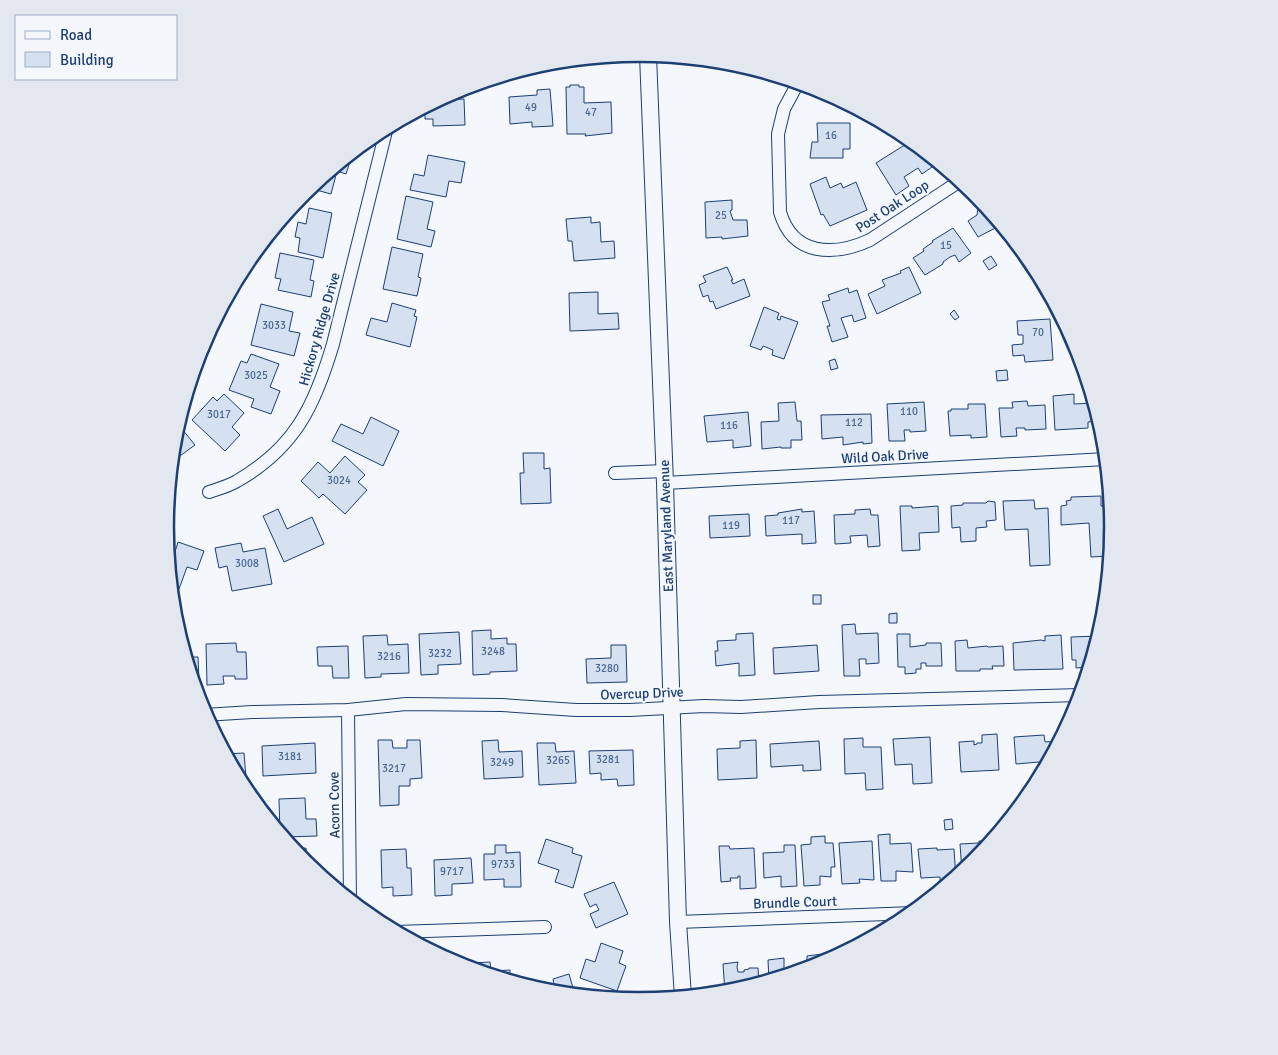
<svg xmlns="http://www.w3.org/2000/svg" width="1278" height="1055" font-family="Signika,sans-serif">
<rect width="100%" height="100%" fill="#f4f7fb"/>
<g fill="#d5e0f0" stroke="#1d3f73">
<polygon points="570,85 579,85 579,87 584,87 584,103 611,102 612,133 585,136 586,134 567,134 566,87 570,87"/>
<polygon points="550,89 553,126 532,127 532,122 510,124 509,97 537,95 537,90"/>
<polygon points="464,99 465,125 433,126 433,119 425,119 425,107 438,100"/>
<polygon points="817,123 850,123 850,149 843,149 843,158 810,158 812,142 818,142"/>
<polygon points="911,141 919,148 932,167 922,174 918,168 904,177 909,186 896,195 876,163"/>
<polygon points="428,155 465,162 461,183 449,181 446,197 410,190 414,174 424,176"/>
<polygon points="347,157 351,158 346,174 337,171 331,194 309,188"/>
<polygon points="826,177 830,188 841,183 843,188 856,182 867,210 830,226 823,214 821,215 810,184"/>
<polygon points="406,196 433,202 427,229 435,231 431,247 397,239"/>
<polygon points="732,200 732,210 730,211 733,220 747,220 748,236 722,239 722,237 706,238 705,202"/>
<polygon points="981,206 984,208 986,207 1001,225 978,237 968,221 977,215 978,208"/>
<polygon points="309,208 332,213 323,258 298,252 300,238 295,237 298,222 306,224"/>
<polygon points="591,217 591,223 600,222 601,242 614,241 615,258 574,261 572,241 568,241 566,219"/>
<polygon points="953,228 971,253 959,262 955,255 950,257 943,262 943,264 925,275 913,258 924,251 923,249 933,242 932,241"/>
<polygon points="392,247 423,254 418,277 421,278 417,296 383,289"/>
<polygon points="280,253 314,260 310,280 314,281 311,297 278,290 281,279 275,278"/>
<polygon points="991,256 997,265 989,270 983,261"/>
<polygon points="727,267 733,280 731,280 733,284 744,279 750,296 716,309 713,301 710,302 708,295 703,297 699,285 706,282 703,276"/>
<polygon points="909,267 921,293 877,314 868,294 885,286 882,280 901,273 900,271"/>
<polygon points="848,288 849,293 857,290 866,318 854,322 852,315 841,318 848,337 832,342 827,326 830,326 822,302 830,300 828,295"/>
<polygon points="598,292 598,314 618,313 619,329 570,331 569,293"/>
<polygon points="392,303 416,310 414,316 417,317 410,347 366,335 371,318 387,322"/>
<polygon points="261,304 293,312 289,331 300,333 294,356 251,345"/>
<polygon points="764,307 779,313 777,319 780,320 781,316 798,322 784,359 772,355 773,350 763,346 761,350 750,346"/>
<polygon points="954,310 959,317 955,320 950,314"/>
<polygon points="1050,319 1053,360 1025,362 1024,355 1013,356 1012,345 1023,344 1023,335 1018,335 1017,321"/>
<polygon points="251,354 279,364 270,387 280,391 271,414 251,407 254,399 229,390 241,361 247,363"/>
<polygon points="835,359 838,368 831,370 829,361"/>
<polygon points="1007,370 1008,380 997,381 996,371"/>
<polygon points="224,394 244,413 232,427 240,435 225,451 192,420 213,397 217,401"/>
<polygon points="1074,394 1074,404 1094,403 1098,421 1088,422 1088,428 1055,430 1053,396"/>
<polygon points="1027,401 1028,406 1045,405 1046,429 1025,430 1025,428 1016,428 1017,436 1001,437 999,408 1013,408 1012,402"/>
<polygon points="795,402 797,421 801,421 802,440 791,440 791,448 781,448 781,447 762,449 761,422 779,421 778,403"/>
<polygon points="924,402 926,431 910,432 910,430 904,430 905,441 889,441 887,404"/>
<polygon points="968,404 985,404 987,437 971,438 971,435 950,436 948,411 951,411 951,409 968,409"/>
<polygon points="748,412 751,446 733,448 733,440 707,442 704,416"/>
<polygon points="871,414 872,443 863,444 863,442 843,445 843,437 822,439 821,415"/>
<polygon points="371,417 399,431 383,466 332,441 341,424 363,434"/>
<polygon points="182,429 195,445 173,461 172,460 174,435"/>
<polygon points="523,453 544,453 544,469 550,468 551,503 521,504 520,473 524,473"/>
<polygon points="345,456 365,475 358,482 367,490 345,514 323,494 319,498 301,481 318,462 330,473"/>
<polygon points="1101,496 1101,506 1105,506 1108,556 1091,557 1089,523 1061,525 1061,506 1067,505 1066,501 1071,500 1071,497"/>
<polygon points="1034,500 1035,509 1048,508 1050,565 1030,566 1028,529 1005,530 1003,501"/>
<polygon points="988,501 995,502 996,520 986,521 987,527 976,528 976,541 961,542 960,527 952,528 951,506 963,505 963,503 986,503"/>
<polygon points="900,506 912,506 912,508 938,506 939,532 919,533 920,550 902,551"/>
<polygon points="278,509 287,529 312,517 324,544 284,562 263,516"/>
<polygon points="802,509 802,512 814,511 816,543 802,544 802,534 766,536 765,516 778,515 778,513"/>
<polygon points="870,509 871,515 878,515 880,546 868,547 867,535 850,536 851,543 835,544 834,515 855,514 855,510"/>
<polygon points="749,514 750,536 710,538 709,516"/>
<polygon points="178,542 204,551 197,570 187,567 179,589 171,586 167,549 175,552"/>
<polygon points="241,543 243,552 265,548 272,584 232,591 227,566 219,568 215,548"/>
<rect x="813" y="595" width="8" height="9"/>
<polygon points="897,613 897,623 889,623 889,614"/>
<polygon points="855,624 856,634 878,633 879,663 866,664 866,659 859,659 860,676 844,676 842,625"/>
<polygon points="1098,625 1102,625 1090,664 1088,664 1088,667 1076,668 1076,660 1072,660 1071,637 1099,636"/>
<polygon points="491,630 491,639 507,638 507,644 516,644 517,671 490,672 490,674 473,675 472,631"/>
<polygon points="459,632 461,664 438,665 438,674 421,675 419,634"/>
<polygon points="753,633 755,675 739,676 739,663 716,666 715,651 718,651 717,641 736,640 736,634"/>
<polygon points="897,634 910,634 910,647 926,645 926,643 941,643 942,666 926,666 926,663 921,663 921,669 916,669 916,673 905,674 905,667 898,667"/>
<polygon points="387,635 388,645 408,644 409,673 381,674 381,677 365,678 363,636"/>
<polygon points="1061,635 1063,669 1014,670 1013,643 1041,640 1045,641 1045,636"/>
<polygon points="967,640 968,648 987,646 988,647 1003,646 1004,666 992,666 993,669 980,669 980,671 956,671 955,641"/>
<polygon points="236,643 237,652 246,652 247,679 235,679 235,676 223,676 224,684 207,685 206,644"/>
<polygon points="611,645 626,645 627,682 587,683 586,659 611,658"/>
<polygon points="817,645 819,671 774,674 773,648"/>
<polygon points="348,646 349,678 333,678 332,666 318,666 317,647"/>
<polygon points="186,657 198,657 199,681 193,681"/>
<polygon points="997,734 999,770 961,772 959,742 974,741 974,745 977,744 977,743 982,743 982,735"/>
<polygon points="1044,735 1045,742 1058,741 1058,743 1040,775 1039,762 1016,764 1014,737"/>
<polygon points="930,737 932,783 913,784 912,764 895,765 893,739"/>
<polygon points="863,738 863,747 881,747 883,789 866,790 865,773 845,774 844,739"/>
<polygon points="378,740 392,740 393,748 407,748 407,740 420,740 422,778 410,779 410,786 399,786 399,805 380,806"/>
<polygon points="498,740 499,752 522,751 523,777 484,779 482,741"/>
<polygon points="756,740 757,778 718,780 717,749 740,748 740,741"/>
<polygon points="819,741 821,770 803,771 803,765 771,767 770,744"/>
<polygon points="315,743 316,773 263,776 262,746"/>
<polygon points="537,743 555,743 556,752 574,751 576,783 539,785"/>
<polygon points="633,750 634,785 618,786 617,779 601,780 601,773 590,774 589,751"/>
<polygon points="244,753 246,777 238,778 225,754"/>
<polygon points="305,798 306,819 316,819 317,836 283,837 280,834 279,799"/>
<polygon points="1012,816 1004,825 1004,817"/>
<polygon points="952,819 953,829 945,830 944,820"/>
<polygon points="890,834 890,844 911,843 913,872 896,871 896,881 881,881 878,835"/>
<polygon points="825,836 825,843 833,843 835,867 831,867 831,877 820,876 820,885 804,886 801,845 811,844 811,837"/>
<polygon points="546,839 573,848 572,853 582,856 573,888 555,882 559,870 538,863"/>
<polygon points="872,841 874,880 859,879 860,883 842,884 839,843"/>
<polygon points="979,841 991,841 974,863 962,872 960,844 979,843"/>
<polygon points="495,845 506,845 506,853 520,852 521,887 504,887 504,879 484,880 484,854 495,854"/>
<polygon points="784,845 795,845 797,886 781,887 781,876 764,878 763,853 784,852"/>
<polygon points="719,846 729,846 730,849 754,848 756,888 740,889 740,876 738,876 738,878 730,878 731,881 721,882"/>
<polygon points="306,848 307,865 293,849"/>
<polygon points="937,848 937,850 954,849 956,878 950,883 940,883 940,877 921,878 918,849"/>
<polygon points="406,849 407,868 411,868 412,895 393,896 393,887 382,888 381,850"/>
<polygon points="471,858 473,883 452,884 452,895 435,896 434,860"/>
<polygon points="614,882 628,914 596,928 590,914 599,910 596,904 590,907 584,894"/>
<polygon points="601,943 623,951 619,963 626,966 617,991 580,978 586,959 595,962"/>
<polygon points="822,954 823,964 807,969 807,956"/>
<polygon points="784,958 784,969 801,966 801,971 769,981 768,960"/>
<polygon points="490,962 491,971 510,970 510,981 474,970 473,963"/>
<polygon points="738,962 737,967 738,972 744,972 744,970 749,969 749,968 758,968 759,984 725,993 723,964"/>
<polygon points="569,974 575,995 546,992 537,989 554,984 553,979"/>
</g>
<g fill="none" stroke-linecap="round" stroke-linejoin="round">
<defs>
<g id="minor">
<path d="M798 83 784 109 778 134 780 212C793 257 835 256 870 240L960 181"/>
<polyline points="615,473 665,471"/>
<polyline points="665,483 1106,459"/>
<path d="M209 492C218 489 229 486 237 481 295 448 315 405 333 344L387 127"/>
<polyline points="348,710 350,900"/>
<polyline points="204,715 252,712 348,710 406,704 502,705 576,710 630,710 704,706 741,707 819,702 1081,695"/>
<polyline points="678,922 913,913"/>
<polyline points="396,932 545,927"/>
</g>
<polyline id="tertiary" points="648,55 665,483 678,922 683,997"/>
</defs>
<use href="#minor" stroke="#1d3f73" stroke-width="14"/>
<use href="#tertiary" stroke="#1d3f73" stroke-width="18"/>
<use href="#minor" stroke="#f4f7fb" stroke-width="12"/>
<use href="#tertiary" stroke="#f4f7fb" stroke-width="16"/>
</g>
<g text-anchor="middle" stroke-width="4" stroke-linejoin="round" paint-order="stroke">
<g font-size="11" fill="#4b6792">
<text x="531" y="111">49</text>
<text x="591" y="116">47</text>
<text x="831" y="139">16</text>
<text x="721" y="219">25</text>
<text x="946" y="249">15</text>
<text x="274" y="329">3033</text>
<text x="1038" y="336">70</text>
<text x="256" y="379">3025</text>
<text x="909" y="415">110</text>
<text x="219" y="418">3017</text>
<text x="854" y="426">112</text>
<text x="729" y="429">116</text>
<text x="339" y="484">3024</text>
<text x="791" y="524">117</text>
<text x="731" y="529">119</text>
<text x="247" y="567">3008</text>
<text x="493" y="655">3248</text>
<text x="440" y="657">3232</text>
<text x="389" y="660">3216</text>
<text x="607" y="672">3280</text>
<text x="290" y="760">3181</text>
<text x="608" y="763">3281</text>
<text x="558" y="764">3265</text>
<text x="502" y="766">3249</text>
<text x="394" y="772">3217</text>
<text x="503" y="868">9733</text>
<text x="452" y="875">9717</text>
</g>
<g font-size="14" fill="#1d3f73" stroke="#f4f7fb">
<text transform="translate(892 206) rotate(-33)" y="5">Post Oak Loop</text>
<text transform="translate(319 329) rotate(-74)" y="5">Hickory Ridge Drive</text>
<text transform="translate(885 456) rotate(-3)" y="5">Wild Oak Drive</text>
<text transform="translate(666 526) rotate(-92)" y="5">East Maryland Avenue</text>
<text transform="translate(642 693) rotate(-2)" y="5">Overcup Drive</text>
<text transform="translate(334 805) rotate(-91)" y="5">Acorn Cove</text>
<text transform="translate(795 902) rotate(-2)" y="5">Brundle Court</text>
</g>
</g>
<path d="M0 0H1278V1055H0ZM174 527a465 465 0 1 1 930 0a465 465 0 1 1-930 0Z" fill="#e3e8f0" fill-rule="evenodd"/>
<path fill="none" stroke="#1d3f73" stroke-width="2.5" d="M174 527a465 465 0 1 1 930 0a465 465 0 1 1-930 0Z"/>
<rect x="15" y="15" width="162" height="65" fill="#f4f7fb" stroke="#9eadc5"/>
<rect x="25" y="31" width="25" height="8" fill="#f4f7fb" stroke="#9eadc5"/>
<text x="60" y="40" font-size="15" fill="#1d3f73">Road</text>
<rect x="25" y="52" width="25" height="15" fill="#d5e0f0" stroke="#9eadc5"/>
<text x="60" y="65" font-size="15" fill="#1d3f73">Building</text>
</svg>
